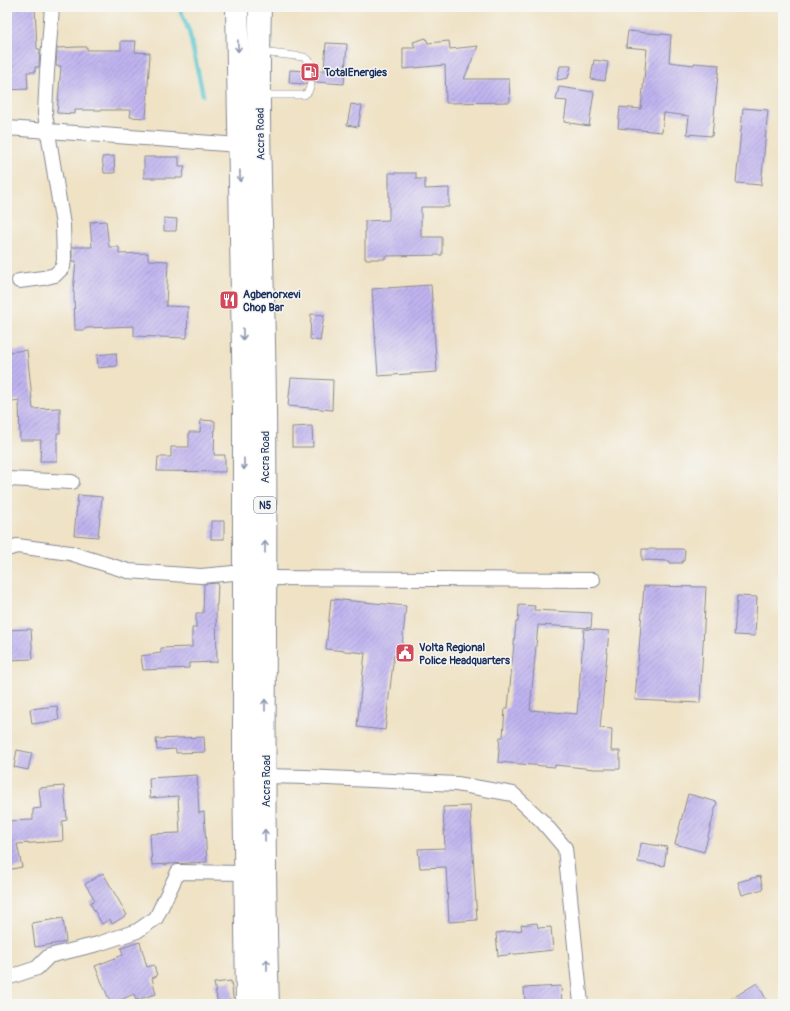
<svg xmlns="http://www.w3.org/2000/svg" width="790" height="1011" font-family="Pangolin,sans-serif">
<defs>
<pattern id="building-hatch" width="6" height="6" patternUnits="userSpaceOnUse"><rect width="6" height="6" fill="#c0b4ef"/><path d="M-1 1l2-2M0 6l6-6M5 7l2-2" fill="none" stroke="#9b93c5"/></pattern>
</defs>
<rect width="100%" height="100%" fill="#f6f6f2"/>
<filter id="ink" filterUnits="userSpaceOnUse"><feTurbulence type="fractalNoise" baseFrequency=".025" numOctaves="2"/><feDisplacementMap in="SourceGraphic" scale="8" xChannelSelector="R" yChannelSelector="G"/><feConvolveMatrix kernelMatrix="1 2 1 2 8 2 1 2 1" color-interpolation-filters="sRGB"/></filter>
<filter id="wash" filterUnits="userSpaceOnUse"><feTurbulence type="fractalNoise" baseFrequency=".012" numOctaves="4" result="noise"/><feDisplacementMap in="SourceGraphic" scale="16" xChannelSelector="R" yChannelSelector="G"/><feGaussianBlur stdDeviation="0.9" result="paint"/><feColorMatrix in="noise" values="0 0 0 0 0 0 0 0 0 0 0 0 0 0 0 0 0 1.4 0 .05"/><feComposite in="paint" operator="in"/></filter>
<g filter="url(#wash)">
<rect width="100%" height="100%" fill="#efe2c5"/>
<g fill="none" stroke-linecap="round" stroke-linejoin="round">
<polyline stroke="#58c6cf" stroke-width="4.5" points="179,7 189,31 203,95"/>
</g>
<g id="blocks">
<g fill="url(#building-hatch)">
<polygon points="7,7 35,7 37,49 40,49 39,67 35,67 35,72 27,72 28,89 7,90"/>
<polygon points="628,31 671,35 669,62 694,65 694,63 719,65 712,136 687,134 689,116 664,113 662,132 618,128 620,107 641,109 647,49 626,47"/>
<polygon points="426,38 428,43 449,41 450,49 478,46 464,79 509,79 510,102 446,103 445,65 403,69 403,48 415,48 413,42"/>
<polygon points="121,41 136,41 135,52 150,53 146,118 130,117 131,110 75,110 75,114 57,113 61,66 56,66 57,48 78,47 87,47 87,50 121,50"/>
<polygon points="326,43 347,44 344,84 316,82 313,80 311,79 308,80 306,84 289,83 290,70 307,71 308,74 312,76 315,75 317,71 324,71"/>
<polygon points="594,60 608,62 605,81 591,79"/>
<polygon points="560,66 571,66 568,78 557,80"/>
<polygon points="559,87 594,92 589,126 564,122 567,101 556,100"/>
<polygon points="351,104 362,106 358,127 347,125"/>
<polygon points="743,108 768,110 761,185 736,183"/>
<polygon points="114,156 115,173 104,173 102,157"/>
<polygon points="144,157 179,157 179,166 185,166 182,178 144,178"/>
<polygon points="389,173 416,173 416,179 425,179 425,189 449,188 449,207 421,207 421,237 442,237 442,255 385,256 385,259 365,259 365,221 389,220"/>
<polygon points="164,218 177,219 176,231 164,231"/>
<polygon points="106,221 109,247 119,247 119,254 148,253 148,260 168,261 166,306 188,307 187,338 134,336 134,326 86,328 84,330 75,330 74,292 73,292 76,261 72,261 72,247 92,247 90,222"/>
<polygon points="431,285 437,372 378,376 372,289"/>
<polygon points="311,314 324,315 320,341 310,339"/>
<polygon points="27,350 33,409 60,408 60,433 57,433 57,461 40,461 41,440 20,440 19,400 7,402 7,352"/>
<polygon points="116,353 117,366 98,368 97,355"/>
<polygon points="291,378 333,380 332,410 288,406"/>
<polygon points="201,420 215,421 214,455 225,455 225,472 157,471 158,457 171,457 171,447 189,447 189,432 200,432"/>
<polygon points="312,426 313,447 292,447 292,427"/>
<polygon points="78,495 102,497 98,537 74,535"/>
<rect x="211" y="521" width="13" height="18"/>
<polygon points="642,549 682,549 685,550 684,561 682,561 682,563 670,563 670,561 642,560"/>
<polygon points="218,583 217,605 216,605 217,662 189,663 189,668 143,670 141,656 161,653 161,648 192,647 192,628 196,628 196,613 203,613 204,584"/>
<polygon points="644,586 706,587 700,703 635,700"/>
<polygon points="737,596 757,597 755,636 734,635"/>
<polygon points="331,599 406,606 401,656 394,655 385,730 357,727 365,653 326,649"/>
<polygon points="519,605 535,606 534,610 592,613 591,628 538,625 530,710 577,714 584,629 609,631 600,728 612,729 611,751 620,751 620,769 594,769 555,765 555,767 498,762 500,737 503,737 505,708 508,708 516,622 518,622"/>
<polygon points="31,629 33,659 7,660 7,630"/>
<polygon points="57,706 59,720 32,724 30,709"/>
<polygon points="204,737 205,752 176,753 176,749 157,750 156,739"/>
<polygon points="17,750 32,753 28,770 14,767"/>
<polygon points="197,775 199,813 204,812 207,862 152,865 150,834 180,833 178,796 150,798 149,778"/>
<polygon points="64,786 67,820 62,821 63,841 17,844 22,867 7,870 7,821 33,820 33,809 41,808 39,788"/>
<polygon points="688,794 717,802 704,852 675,844"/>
<polygon points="470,806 477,920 449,922 446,867 420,868 418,849 445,848 443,807"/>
<polygon points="641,843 667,847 664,866 638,862"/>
<polygon points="103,873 127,915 112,924 110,919 102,924 90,903 95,900 85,884"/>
<polygon points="760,876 763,889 742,895 738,882"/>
<polygon points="63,918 66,942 35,947 32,923"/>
<polygon points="537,923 538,928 551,927 553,950 498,956 496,933 522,930 521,925"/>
<polygon points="140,942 147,967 154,965 157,976 152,978 156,994 136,1000 134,994 111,1004 95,966 123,955 121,948"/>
<polygon points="231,981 234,1004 218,1004 214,983"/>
<polygon points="757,983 769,1004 723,1004"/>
<polygon points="561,986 562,1004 525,1004 524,988"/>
</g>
</g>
</g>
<g filter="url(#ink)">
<use href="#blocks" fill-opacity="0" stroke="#858892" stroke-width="1"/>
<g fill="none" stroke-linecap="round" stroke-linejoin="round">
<defs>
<g id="lane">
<polyline points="261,52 304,57 312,64 312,71"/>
<polyline points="262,95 304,95 308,92 311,84"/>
</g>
<g id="street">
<polyline points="7,128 239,145"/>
<polyline points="19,281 43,278 55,275 63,267 64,259 63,225 45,114 47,72 52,7"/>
<polyline points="7,479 72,482"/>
<polyline points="7,549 17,546 70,553 128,571 201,576 244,572"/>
<polyline points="265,578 593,580"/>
<polyline points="266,776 306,777 457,784 513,794 542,821 565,848 581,1004"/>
<polyline points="7,978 37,968 49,956 98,944 137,931 156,918 178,872 245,873"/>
</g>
<g id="primary">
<polyline points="237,7 244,409 244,762 247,1004"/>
<path d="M260 7C256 140 264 274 265 408 267 606 261 805 268 1004"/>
</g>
</defs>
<use href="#lane" stroke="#858892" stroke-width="8"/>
<use href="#street" stroke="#858892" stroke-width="16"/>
<use href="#primary" stroke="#858892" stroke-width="24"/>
<use href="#lane" stroke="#fff" stroke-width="7"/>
<use href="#street" stroke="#fff" stroke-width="14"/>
<use href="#primary" stroke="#fff" stroke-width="22"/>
</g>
<defs><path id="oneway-shaft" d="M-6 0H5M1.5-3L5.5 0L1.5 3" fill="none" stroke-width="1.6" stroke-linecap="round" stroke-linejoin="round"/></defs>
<g stroke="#8d97ae">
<use href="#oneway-shaft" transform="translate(238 46) rotate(89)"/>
<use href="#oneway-shaft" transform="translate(240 176) rotate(89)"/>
<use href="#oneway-shaft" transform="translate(243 334) rotate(89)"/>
<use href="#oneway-shaft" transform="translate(244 464) rotate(90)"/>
<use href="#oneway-shaft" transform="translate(265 547) rotate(-90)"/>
<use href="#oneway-shaft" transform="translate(265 705) rotate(-90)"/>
<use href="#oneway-shaft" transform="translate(265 835) rotate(-91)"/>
<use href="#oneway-shaft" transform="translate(267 965) rotate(-91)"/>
</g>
</g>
<defs>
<symbol id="fuel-square" viewBox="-11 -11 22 22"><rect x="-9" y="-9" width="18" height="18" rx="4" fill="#d1495b" stroke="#f6f6f2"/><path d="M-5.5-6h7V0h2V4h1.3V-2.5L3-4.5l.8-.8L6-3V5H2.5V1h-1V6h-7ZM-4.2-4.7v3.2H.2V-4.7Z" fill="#fff"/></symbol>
<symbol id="restaurant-square" viewBox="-11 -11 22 22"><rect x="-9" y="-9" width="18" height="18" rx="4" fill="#d1495b" stroke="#f6f6f2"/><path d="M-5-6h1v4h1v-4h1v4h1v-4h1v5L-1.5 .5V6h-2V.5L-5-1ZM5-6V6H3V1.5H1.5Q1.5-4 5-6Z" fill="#fff"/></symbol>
<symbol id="civic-square" viewBox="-11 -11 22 22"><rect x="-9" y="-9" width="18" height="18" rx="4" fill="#d1495b" stroke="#f6f6f2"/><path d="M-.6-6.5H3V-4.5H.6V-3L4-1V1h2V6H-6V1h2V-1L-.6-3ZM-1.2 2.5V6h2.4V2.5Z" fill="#fff"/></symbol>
</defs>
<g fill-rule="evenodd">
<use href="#fuel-square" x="299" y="61" width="22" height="22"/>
<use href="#restaurant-square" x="218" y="289" width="22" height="22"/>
<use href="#civic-square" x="394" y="642" width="22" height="22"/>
</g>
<g text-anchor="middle" stroke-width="3" stroke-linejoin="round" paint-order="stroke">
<rect fill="#f6f6f2" stroke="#5d6b8a" stroke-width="1" x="254" y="497" width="22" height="16" rx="3"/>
<g font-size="10" font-weight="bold" fill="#1b2f5e">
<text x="265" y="509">N5</text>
</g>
<g font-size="11" font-weight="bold" fill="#1b2f5e" stroke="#f6f6f2" text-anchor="start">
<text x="324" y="76">TotalEnergies</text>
<text x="243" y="298">Agbenorxevi<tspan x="243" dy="13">Chop Bar</tspan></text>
<text x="419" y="651">Volta Regional<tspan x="419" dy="13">Police Headquarters</tspan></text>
</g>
<g font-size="11" fill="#1b2f5e" stroke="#f6f6f2">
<text transform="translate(260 134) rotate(-91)" y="4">Accra Road</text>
<text transform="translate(265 457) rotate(-90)" y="4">Accra Road</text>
<text transform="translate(266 781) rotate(-90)" y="4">Accra Road</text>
</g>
</g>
<rect width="790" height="1011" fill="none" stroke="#f6f6f2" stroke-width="24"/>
</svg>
